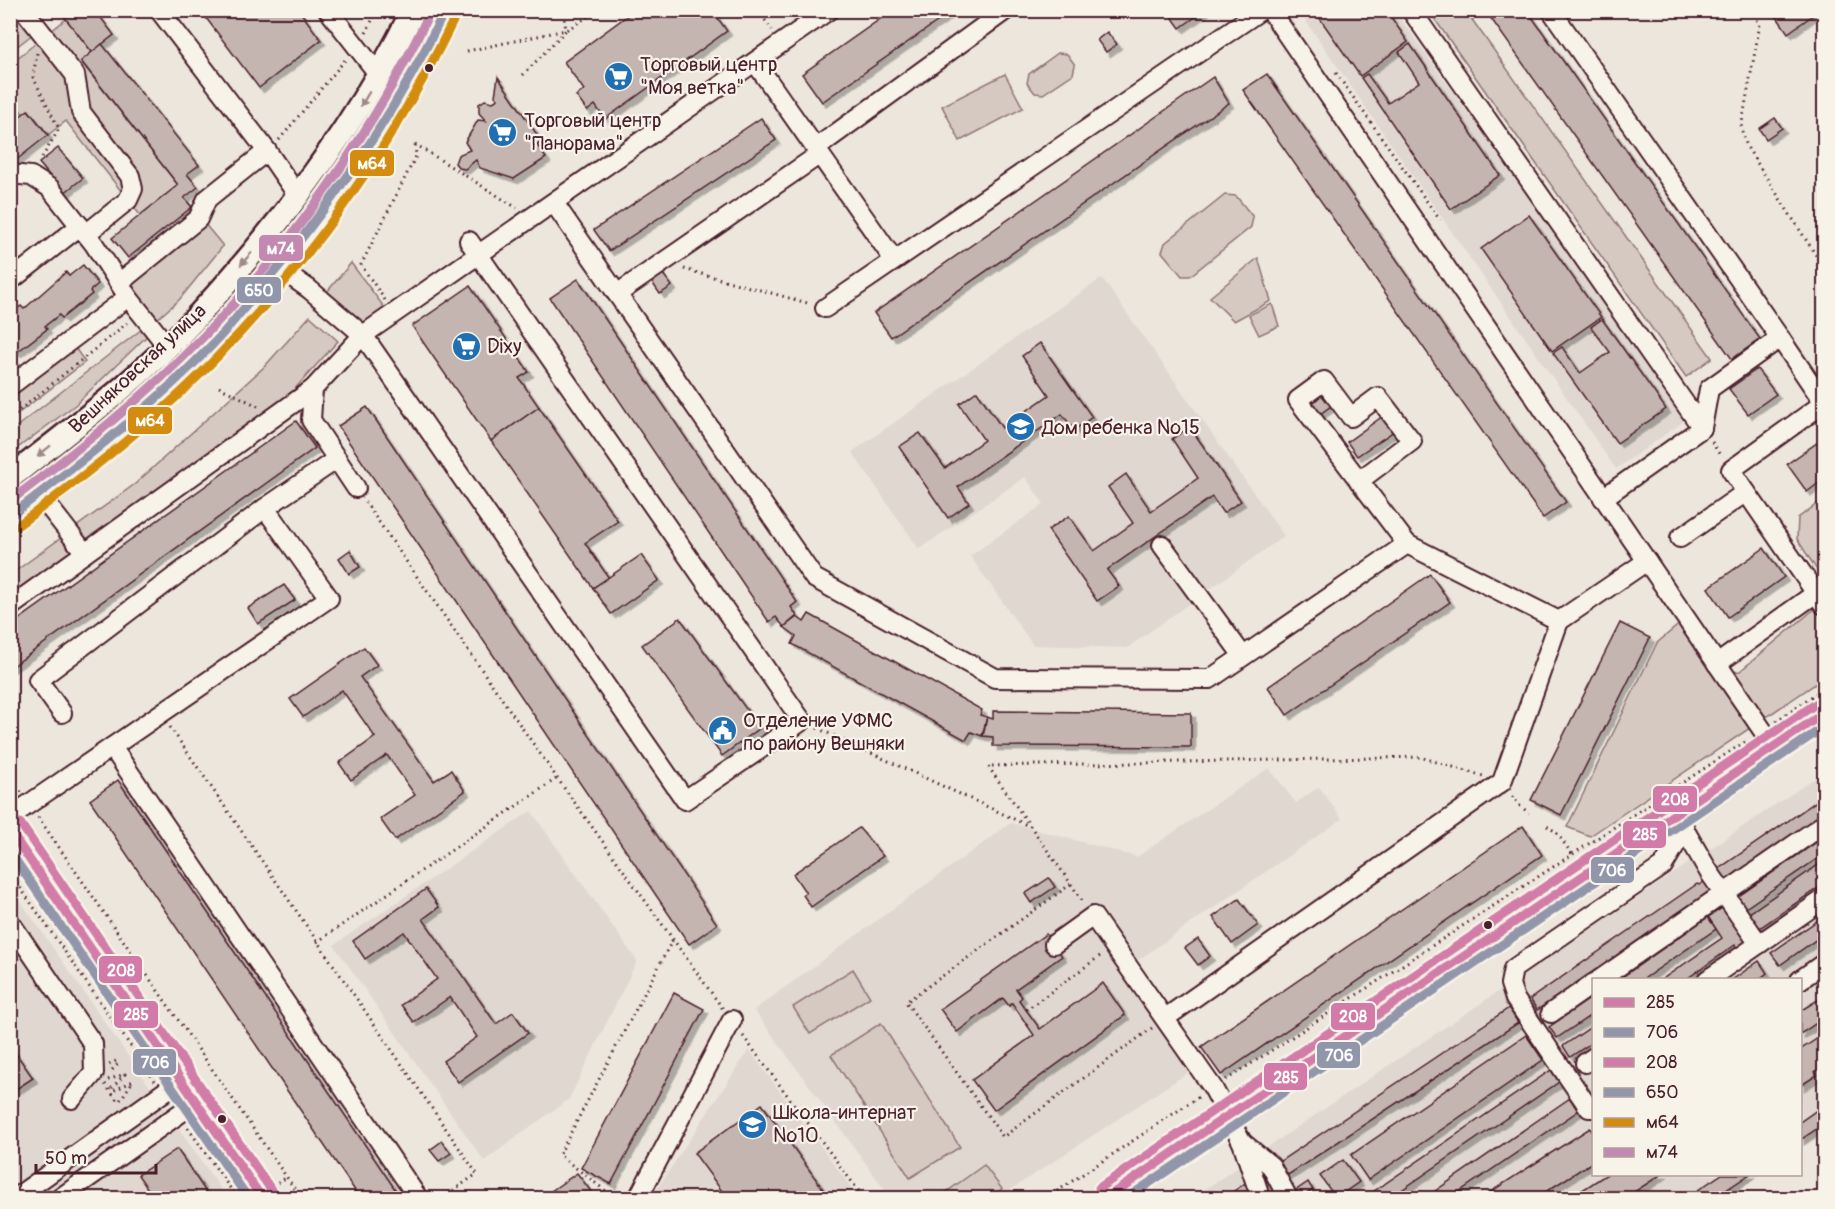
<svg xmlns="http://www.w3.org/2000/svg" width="1835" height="1209" font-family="Pangolin,sans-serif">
<defs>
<filter id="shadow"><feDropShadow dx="4.5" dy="4.5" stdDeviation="0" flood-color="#0004"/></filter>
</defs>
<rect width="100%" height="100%" fill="#ece6dd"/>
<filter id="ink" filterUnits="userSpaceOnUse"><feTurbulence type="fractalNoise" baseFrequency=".0167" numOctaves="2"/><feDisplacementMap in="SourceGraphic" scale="12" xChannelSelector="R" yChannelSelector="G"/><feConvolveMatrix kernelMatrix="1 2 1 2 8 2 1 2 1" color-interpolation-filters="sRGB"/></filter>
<g filter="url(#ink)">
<g fill="#e0d7d0">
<polygon points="1299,11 1395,11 1687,419 1616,469"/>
<polygon points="1102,278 1284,536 1127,648 1033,645 970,556 1044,504 1025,477 919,549 852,452"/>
<polygon points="1269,768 1296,803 1319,787 1342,819 1135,962 1204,1062 998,1198 891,1198 754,1010 1011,823 1137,857"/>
<polygon points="1824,772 1824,1131 1801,1147 1800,980 1594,980 1594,1174 1760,1175 1725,1198 1192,1198"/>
<polygon points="531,811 637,961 569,1099 484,1161 334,945"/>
<polygon points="10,886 172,1119 227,1198 11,1198"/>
<polygon points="749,1050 859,1198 651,1198"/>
</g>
<g fill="#d5c9c2" stroke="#907476" stroke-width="1.5">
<polygon points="11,11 14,11 33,34 11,51"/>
<polygon points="1429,11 1466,11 1712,358 1686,377"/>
<polygon points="66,19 92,52 81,62 178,185 140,215 66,121 48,135 29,110 23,114 11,97 11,63"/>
<polygon points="1058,53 1067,54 1075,65 1073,74 1043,94 1035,93 1027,83 1029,74"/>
<polygon points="1005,74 1023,108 960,141 942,106"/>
<polygon points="1225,195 1236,196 1253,217 1251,227 1190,276 1182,276 1162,252 1165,243"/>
<polygon points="204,223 223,246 179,300 156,320 128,286"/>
<polygon points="1258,258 1271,301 1234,321 1210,297"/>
<polygon points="351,263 387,311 364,326 326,293"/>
<polygon points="1272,304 1279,326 1259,335 1249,315"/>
<polygon points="310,316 338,341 292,392 11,598 10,575 135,484 264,367"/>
<polygon points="142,329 147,336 75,405 11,453 11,431"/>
<polygon points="73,345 85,362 11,419 11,393"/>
<polygon points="1824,499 1824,581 1797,539 1798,518"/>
<polygon points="1824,601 1824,678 1590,836 1567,827 1657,643 1682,622 1713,675 1740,671"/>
<polygon points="853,969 870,997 810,1034 793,1007"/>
<polygon points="881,1023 960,1147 910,1178 831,1055"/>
<polygon points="984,1165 1002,1189 989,1198 938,1198"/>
</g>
<g fill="#c4b5b0" stroke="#4a1f2b" stroke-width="1.5" filter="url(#shadow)">
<polygon points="59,10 95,10 114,35 92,52"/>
<polygon points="200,10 299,10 321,40 259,88"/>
<polygon points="635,10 712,10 727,31 605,119 595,105 587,111 576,96 584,90 564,62"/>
<polygon points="893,10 954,10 822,102 802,74"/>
<polygon points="1167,10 1205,10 1180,28"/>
<polygon points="1314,10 1386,10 1408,42 1360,76"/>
<polygon points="1485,10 1527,10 1760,339 1732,359"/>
<polygon points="1772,10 1820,10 1788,33"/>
<polygon points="1107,32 1117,44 1106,52 1097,40"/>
<polygon points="102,44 199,165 187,174 198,187 184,198 192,207 128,258 112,238 178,185 81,61"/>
<polygon points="1410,44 1500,175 1451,209 1361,78 1367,74 1388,103 1419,82 1399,52"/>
<polygon points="1267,74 1566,502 1543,518 1243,90"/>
<polygon points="498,77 542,142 537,145 546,158 514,179 480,168 476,160 465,169 459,168 455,163 458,155 470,150 465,142 478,120 486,121 479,113 479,104 485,100 493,102 498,99 495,96"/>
<polygon points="1213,77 1229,103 891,337 874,313"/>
<polygon points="28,110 48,135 10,165 10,124"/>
<polygon points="761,118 776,140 609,251 594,230"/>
<polygon points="1775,118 1782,128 1766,139 1759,129"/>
<polygon points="58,148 83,178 64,193 39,163"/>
<polygon points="1529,215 1601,317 1552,351 1481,249"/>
<polygon points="83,265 98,284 90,291 92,294 62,318 59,315 45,326 47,329 17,352 14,349 10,352 10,314 21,306 24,309 66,272 69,276"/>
<polygon points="660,270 672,286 660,294 649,278"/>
<polygon points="578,279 797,602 791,607 797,616 784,627 776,617 769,622 550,298"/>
<polygon points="470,286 529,372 519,378 539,407 491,441 412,326"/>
<polygon points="1602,319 1666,409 1617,443 1553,353 1562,347 1580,373 1610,352 1591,327"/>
<polygon points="1040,343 1092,417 1074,430 1062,414 958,487 969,503 948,518 899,447 920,433 945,468 984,440 959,404 977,391 1002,428 1049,395 1022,356"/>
<polygon points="1757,369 1776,394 1748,414 1729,389"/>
<polygon points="1319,390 1331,406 1320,414 1312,404 1317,399 1314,395"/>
<polygon points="367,407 717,924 689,944 338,426"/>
<polygon points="539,407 618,521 585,543 609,578 593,588 491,441"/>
<polygon points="1383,416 1394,431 1357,456 1347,442"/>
<polygon points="296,421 315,448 10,668 10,626"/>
<polygon points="1190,427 1241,501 1223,513 1212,497 1107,570 1119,586 1097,601 1048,530 1069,516 1094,551 1133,523 1108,487 1126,474 1151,511 1198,478 1172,439"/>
<polygon points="1824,438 1824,479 1807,492 1787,464"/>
<polygon points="1764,548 1784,577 1728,617 1708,588"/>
<polygon points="350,550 360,567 349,574 339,558"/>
<polygon points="641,555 659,580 611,614 593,588"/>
<polygon points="1430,574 1450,602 1287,715 1268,687"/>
<polygon points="284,585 295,600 258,624 248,608"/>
<polygon points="809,614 982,710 980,715 987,717 982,736 971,732 966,740 792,644 796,636 784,627 797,617 804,622"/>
<polygon points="680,618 760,728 722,756 642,645"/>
<polygon points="1620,623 1650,638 1561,815 1531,800"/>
<polygon points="364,647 377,665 360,677 434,781 451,770 465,791 395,840 380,819 415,795 387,755 351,780 339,763 375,737 342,690 303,717 290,699"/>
<polygon points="993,711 1191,713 1191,747 993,746 993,737 983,736 987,717 993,719"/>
<polygon points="118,780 401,1198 360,1198 90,800"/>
<polygon points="1824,796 1824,813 1725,881 1717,870"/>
<polygon points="1523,826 1542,855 1221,1075 1201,1047"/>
<polygon points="859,828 883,856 811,907 803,895 806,893 793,874"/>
<polygon points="1824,837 1824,854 1744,909 1736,898"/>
<polygon points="1824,861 1824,884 1758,929 1748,914"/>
<polygon points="1049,878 1055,887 1031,903 1025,894"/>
<polygon points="1705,881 1711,890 1537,1010 1530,999 1697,884 1699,885"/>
<polygon points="426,889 439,907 423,919 496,1024 513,1012 528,1033 458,1082 443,1061 477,1037 450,997 414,1022 401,1005 437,979 404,932 365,959 353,941"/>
<polygon points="1239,899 1258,925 1232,944 1213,917"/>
<polygon points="1725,906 1747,941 1737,948 1735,945 1685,980 1661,980 1722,938 1708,917"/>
<polygon points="1824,916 1824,934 1780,965 1771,953"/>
<polygon points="1708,917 1716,929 1642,980 1618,980"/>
<polygon points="1046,934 1062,956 1016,989 1022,997 1019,1000 1040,1029 1103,983 1125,1015 994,1110 972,1080 1034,1035 1012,1003 1009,1006 1003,998 957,1032 940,1009"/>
<polygon points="1198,939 1210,956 1198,965 1185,948"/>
<polygon points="1759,961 1767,973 1758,980 1732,980"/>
<polygon points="674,993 704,1009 611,1184 581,1168"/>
<polygon points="1594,996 1594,1013 1557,1038 1549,1027"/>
<polygon points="1824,996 1824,1018 1800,1034 1800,1011"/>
<polygon points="1509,1008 1518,1023 1288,1175 1279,1162"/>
<polygon points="1594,1025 1594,1041 1570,1057 1563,1046"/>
<polygon points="1526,1035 1543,1060 1368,1180 1351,1155"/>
<polygon points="1818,1038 1824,1049 1824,1066 1815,1072 1817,1075 1800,1086 1800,1050"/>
<polygon points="10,1045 33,1078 10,1093"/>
<polygon points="1551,1070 1559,1082 1390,1198 1364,1198"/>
<polygon points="1570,1098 1578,1111 1450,1198 1425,1198"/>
<polygon points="762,1104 823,1189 810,1198 727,1198 694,1153"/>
<polygon points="1824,1105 1824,1124 1800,1140 1800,1122"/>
<polygon points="1590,1128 1594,1134 1594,1161 1536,1198 1481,1198"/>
<polygon points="442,1141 451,1153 439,1161 430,1150"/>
<polygon points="177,1149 210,1198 154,1198 138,1175"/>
<polygon points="1343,1160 1359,1182 1336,1198 1320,1176"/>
<polygon points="577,1173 596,1198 541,1198"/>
<polygon points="1607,1174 1662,1174 1625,1198 1570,1198"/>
<polygon points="1722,1174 1750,1174 1714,1198 1686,1198"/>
<polygon points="1259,1176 1266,1176 1276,1198 1267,1198"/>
<polygon points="1247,1182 1252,1195 1247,1198 1224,1198"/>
<polygon points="1308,1182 1313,1190 1300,1198 1295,1191"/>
</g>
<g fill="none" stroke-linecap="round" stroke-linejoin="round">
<defs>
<g id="minor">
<polyline points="24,10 75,75 81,112 130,176 133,189 128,200 86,234"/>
<polyline points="159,10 267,151 298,196"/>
<polyline points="328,10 379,75"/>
<polyline points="1270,10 1774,747"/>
<polyline points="1411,10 1702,428"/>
<polyline points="1551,10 1780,338"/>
<polyline points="755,62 894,260"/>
<polyline points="816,148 1006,10"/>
<polyline points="10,174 31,176 50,188 94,244 128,297 167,346"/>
<polyline points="554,203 814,578 995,678 1210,679 1407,544 1559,621 1647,561"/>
<polyline points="279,268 309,289 363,335 685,800 802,721 469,241"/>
<polyline points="10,281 80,226"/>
<polyline points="119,283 198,219 207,199 267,151"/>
<polyline points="617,294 820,154"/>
<polyline points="825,308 1261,10"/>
<polyline points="10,386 128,297"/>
<polyline points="313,389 311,420 356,488"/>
<polyline points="1359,481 1412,441 1378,397 1351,417 1324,381 1298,400 1407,544"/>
<polyline points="39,494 85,553"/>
<polyline points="1603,498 1702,428 1709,389 1780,338 1824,403 1731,470 1824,605"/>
<polyline points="1680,538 1746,492"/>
<polyline points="1162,545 1243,656"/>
<polyline points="10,607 313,389 363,335 829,10"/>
<polyline points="1717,664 1816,593"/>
<polyline points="62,713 38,680 265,508"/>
<polyline points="112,747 418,1198"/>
<polyline points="10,817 329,598 265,508 337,459"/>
<polyline points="1679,820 1709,872 1759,944"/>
<polyline points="10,830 262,1198"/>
<polyline points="10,922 93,1044 94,1073 72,1099"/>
<polyline points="1054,944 1093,916 1213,1088 1242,1142 1271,1166 1288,1198"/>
<polyline points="1599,980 1824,824"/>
<polyline points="1707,980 1824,899"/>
<polyline points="1800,980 1824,963"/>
<polyline points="1551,1013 1594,983"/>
<polyline points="1171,1014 1502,782 1559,621"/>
<polyline points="1585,1063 1594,1057"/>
<polyline points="1594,1108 1589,1108 1515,999 1510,984 1513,969 1663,866 1685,829"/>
<polyline points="1242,1142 1258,1190 1257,1198"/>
<polyline points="15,1198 181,1080"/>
<polyline points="60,1198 196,1102"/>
<polyline points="638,1198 732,1020"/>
<polyline points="1106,1198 1824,713"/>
</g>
<g id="major">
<path d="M10 478C73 428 139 379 193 321 280 227 356 125 413 10"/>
<path d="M10 516C78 466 144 410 205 352 224 334 239 313 256 294 331 209 398 114 445 10"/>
</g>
</defs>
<use href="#minor" stroke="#4a1f2b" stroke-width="22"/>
<use href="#major" stroke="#4a1f2b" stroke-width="27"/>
<g stroke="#4a1f2b" stroke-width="3" stroke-dasharray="1.5 4.5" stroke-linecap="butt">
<polyline points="758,10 772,30"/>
<polyline points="1750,10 1760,24 1741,128 1747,147 1824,268"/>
<polyline points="366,33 377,10"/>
<polyline points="467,51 566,30 599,10"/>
<polyline points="37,53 33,77 59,129 40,161"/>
<polyline points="1336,73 1440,220"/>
<polyline points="523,75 566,30 563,10"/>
<polyline points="279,140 345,60"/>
<polyline points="415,144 517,208"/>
<polyline points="684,269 811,304"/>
<polyline points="385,300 361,265 416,156 415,144"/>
<polyline points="219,387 260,407"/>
<polyline points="10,418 127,323"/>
<polyline points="1712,442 1721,457"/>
<polyline points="365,502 557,778 723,1009"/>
<polyline points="1776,721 1824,688"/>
<polyline points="170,727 477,1174 442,1198"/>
<polyline points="817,728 1029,826"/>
<polyline points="10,776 21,792"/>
<polyline points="1512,796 1519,805 1529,813"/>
<polyline points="38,817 301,1198"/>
<polyline points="1547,826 1556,832 1572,854"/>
<polyline points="10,873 155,1081"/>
<polyline points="1071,884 1083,902"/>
<polyline points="317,942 556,779"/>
<polyline points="1026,1010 1100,956"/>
<polyline points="1152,1028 1003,1137 906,1002 1071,884 988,766 1420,757 1483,776"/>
<polyline points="743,1036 864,1198"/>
<polyline points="109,1064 116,1061 118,1064 111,1071"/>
<polyline points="108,1080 125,1074 112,1088 113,1091 133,1081 119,1102"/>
<polyline points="1226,1080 1748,740"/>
<polyline points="105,1084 119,1103"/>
<polyline points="188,1128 237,1198"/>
<polyline points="273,1186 287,1177"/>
<polyline points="615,1198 559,1155 673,939"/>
<polyline points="1047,1198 1200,1096"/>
</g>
<use href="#minor" stroke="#f7f3e8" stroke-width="18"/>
<use href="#major" stroke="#f7f3e8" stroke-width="22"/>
<defs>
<g id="bus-1">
<polyline points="10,831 262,1198"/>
<polyline points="1106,1198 1824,713"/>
</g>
<g id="bus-2">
<polyline points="10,852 248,1198"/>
<polyline points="1127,1198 1824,727"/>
</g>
<g id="bus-3">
<polyline points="20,823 272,1191"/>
<polyline points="1099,1188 1817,703"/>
</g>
<path id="bus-4" d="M10 516C80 463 151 408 212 345 229 328 244 308 259 290 333 204 396 113 445 10"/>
<path id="bus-5" d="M17 526C88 473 160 417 221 353 316 254 396 139 456 15"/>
<path id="bus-6" d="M10 501C78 450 145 397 204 336 295 242 375 129 431 10"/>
</defs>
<use href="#bus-1" stroke="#f7f3e8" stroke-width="14"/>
<use href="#bus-2" stroke="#f7f3e8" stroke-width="14"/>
<use href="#bus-3" stroke="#f7f3e8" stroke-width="14"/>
<use href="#bus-4" stroke="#f7f3e8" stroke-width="14"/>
<use href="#bus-5" stroke="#f7f3e8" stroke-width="14"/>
<use href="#bus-6" stroke="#f7f3e8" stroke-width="14"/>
<use href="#bus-1" stroke="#d27ba8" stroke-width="9"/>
<use href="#bus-2" stroke="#9296aa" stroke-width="9"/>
<use href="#bus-3" stroke="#d27ba8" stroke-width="9"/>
<use href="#bus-4" stroke="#9296aa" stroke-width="9"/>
<use href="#bus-5" stroke="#d48c10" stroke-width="9"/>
<use href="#bus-6" stroke="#c489b0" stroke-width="9"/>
</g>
<defs><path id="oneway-solid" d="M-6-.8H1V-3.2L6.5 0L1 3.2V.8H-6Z" transform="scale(1.5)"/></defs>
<g fill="#a0898a">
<use href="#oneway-solid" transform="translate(365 99) rotate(121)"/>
<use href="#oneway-solid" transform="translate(246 259) rotate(131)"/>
<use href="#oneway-solid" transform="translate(44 451) rotate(141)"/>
</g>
</g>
<defs>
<symbol id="supermarket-disc" viewBox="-11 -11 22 22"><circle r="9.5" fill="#1f6fb2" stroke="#f7f3e8"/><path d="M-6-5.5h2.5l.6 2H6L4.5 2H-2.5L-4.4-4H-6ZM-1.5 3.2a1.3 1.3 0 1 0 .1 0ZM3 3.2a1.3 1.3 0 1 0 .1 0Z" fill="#fff"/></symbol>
<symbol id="school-disc" viewBox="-11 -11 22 22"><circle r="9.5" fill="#1f6fb2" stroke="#f7f3e8"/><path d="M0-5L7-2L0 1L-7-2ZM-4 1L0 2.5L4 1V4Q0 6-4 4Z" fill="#fff"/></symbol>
<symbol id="civic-disc" viewBox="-11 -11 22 22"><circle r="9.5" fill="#1f6fb2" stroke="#f7f3e8"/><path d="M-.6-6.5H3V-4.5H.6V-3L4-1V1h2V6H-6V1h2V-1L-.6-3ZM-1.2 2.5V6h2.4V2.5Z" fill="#fff"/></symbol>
</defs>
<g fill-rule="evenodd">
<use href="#supermarket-disc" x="602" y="60" width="33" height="33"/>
<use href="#supermarket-disc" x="486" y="116" width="33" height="33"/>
<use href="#supermarket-disc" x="450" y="330" width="33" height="33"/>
<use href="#school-disc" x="1004" y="410" width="33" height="33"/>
<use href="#civic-disc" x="706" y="714" width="33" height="33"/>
<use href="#school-disc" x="736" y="1108" width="33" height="33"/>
</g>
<g fill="#4a1f2b" stroke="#f7f3e8" stroke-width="2">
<circle cx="429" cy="68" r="5"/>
<circle cx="1488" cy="925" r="5"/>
<circle cx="222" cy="1119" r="5"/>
</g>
<g text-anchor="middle" stroke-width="4.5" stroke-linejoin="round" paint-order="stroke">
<g font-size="20" fill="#4a1f2b" stroke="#f7f3e8" text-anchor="start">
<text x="640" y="71">Торговый центр<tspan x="640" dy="23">"Моя ветка"</tspan></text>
<text x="524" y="127">Торговый центр<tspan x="524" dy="23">"Панорама"</tspan></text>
<text x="487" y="353">Dixy</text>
<text x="1042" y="434">Дом ребенка №15</text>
<text x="743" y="727">Отделение УФМС<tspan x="743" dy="23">по району Вешняки</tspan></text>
<text x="773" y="1119">Школа-интернат<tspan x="773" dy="23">№10</tspan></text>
</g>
<g font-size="20" fill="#4a1f2b" stroke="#f7f3e8">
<text transform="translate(137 368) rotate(-43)" y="7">Вешняковская улица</text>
</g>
</g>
<g stroke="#f7f3e8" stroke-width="2">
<rect x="349" y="149" width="46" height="28" rx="6" fill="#d48c10"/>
<rect x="258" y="234" width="46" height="28" rx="6" fill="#c489b0"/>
<rect x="236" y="276" width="46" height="28" rx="6" fill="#9296aa"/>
<rect x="127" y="406" width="46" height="29" rx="6" fill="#d48c10"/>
<rect x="1652" y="785" width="46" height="28" rx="6" fill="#d27ba8"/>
<rect x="1622" y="820" width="45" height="29" rx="6" fill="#d27ba8"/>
<rect x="1590" y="856" width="45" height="28" rx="6" fill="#9296aa"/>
<rect x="98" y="955" width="45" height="29" rx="6" fill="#d27ba8"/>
<rect x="113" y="1000" width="46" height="29" rx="6" fill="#d27ba8"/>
<rect x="1330" y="1002" width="46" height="29" rx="6" fill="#d27ba8"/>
<rect x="1316" y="1041" width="45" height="28" rx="6" fill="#9296aa"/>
<rect x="132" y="1048" width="45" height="28" rx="6" fill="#9296aa"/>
<rect x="1263" y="1062" width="45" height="29" rx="6" fill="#d27ba8"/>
</g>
<g font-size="16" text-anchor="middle" font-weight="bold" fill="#fff">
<text x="372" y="169">м64</text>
<text x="281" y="254">м74</text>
<text x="259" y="296">650</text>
<text x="150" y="426">м64</text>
<text x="1675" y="805">208</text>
<text x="1645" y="840">285</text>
<text x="1612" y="876">706</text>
<text x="121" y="976">208</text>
<text x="136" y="1020">285</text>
<text x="1353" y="1022">208</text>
<text x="1339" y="1061">706</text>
<text x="155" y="1068">706</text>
<text x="1286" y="1083">285</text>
</g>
<rect width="1835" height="1209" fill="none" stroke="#f7f3e8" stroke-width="36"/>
<rect x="18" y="18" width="1799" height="1173" fill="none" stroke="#4a1f2b" stroke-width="2" filter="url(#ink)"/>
<rect x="1592" y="978" width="210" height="198" fill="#f7f3e8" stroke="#b29e9c" stroke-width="1.5"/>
<rect x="1604" y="998" width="30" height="9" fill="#d27ba8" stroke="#b29e9c" stroke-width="1.5"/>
<text x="1646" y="1008" font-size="18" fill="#4a1f2b">285</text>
<rect x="1604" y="1028" width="30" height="9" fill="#9296aa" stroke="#b29e9c" stroke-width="1.5"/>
<text x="1646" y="1038" font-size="18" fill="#4a1f2b">706</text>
<rect x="1604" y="1058" width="30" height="9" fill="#d27ba8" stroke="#b29e9c" stroke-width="1.5"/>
<text x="1646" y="1068" font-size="18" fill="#4a1f2b">208</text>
<rect x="1604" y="1088" width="30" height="9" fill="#9296aa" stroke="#b29e9c" stroke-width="1.5"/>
<text x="1646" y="1098" font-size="18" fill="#4a1f2b">650</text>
<rect x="1604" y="1118" width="30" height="9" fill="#d48c10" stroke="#b29e9c" stroke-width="1.5"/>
<text x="1646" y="1128" font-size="18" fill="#4a1f2b">м64</text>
<rect x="1604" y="1148" width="30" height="9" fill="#c489b0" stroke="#b29e9c" stroke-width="1.5"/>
<text x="1646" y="1158" font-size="18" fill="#4a1f2b">м74</text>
<path d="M36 1164v9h120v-9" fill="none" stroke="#4a1f2b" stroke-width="3"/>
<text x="45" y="1164" font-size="18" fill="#4a1f2b" stroke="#f7f3e8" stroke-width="4.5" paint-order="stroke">50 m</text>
</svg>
